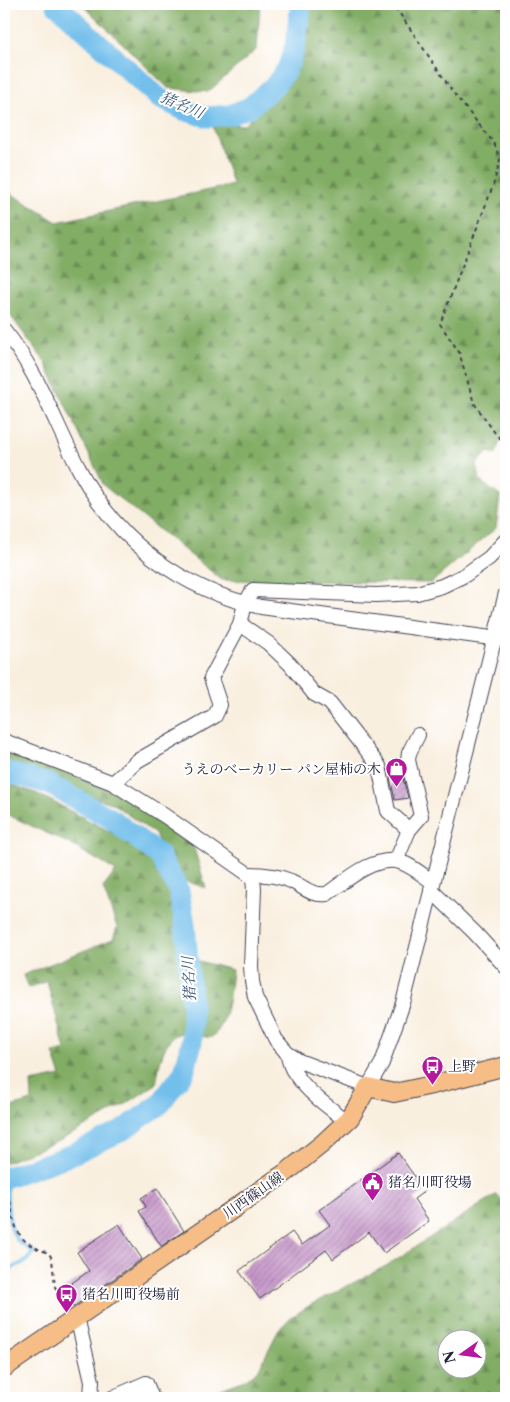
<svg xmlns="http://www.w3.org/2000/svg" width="510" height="1402" font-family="'Libre Caslon Text','Noto Serif JP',serif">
<defs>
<pattern id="forest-firs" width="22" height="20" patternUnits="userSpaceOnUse" patternTransform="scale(1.25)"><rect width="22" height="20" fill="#82ad65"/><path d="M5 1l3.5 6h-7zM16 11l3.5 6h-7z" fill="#6a8c54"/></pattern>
<pattern id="building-hatch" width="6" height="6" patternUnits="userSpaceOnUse" patternTransform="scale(1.25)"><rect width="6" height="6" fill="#c696c9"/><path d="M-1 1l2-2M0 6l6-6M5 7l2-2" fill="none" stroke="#a07aa4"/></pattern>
</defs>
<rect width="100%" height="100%" fill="#fff"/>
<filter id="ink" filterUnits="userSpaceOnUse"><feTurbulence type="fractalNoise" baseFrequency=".02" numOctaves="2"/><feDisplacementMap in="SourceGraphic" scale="10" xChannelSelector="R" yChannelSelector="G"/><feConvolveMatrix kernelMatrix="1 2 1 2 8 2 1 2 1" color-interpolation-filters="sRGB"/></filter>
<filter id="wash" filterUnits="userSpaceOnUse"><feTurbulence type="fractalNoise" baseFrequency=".0096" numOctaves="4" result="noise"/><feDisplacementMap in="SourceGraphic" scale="20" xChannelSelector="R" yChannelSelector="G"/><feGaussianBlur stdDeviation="1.12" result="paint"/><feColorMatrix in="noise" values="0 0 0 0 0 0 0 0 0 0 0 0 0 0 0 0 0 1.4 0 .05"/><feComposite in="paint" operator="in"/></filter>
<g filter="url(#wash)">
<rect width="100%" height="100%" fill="#f9efdf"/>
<g fill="url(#forest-firs)" stroke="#526850" fill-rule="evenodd">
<polygon points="82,4 260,4 257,49 208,92 168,88"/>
<polygon points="306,4 506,4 506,422 496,454 488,452 477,464 480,481 500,496 496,528 431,583 222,580 104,486 45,362 4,307 4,189 57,222 233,185 212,124 245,125 303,58"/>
<polygon points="4,748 117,793 175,830 193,845 206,888 180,879 173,871 155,834 112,803 80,793 38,773 4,763"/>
<path d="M4 782 38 794 145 850 176 895 184 957 232 970C230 988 228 1024 213 1036 209 1039 203 1036 198 1035 194 1035 188 1033 183 1033 163 1034 159 1068 156 1084L126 1104 61 1140 4 1163V1109L32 1101 31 1082 61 1076 53 1053 65 1050 47 981 28 988 23 975 113 939 117 927 103 888 116 871 70 844 4 813Z"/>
<path d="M497 1194 506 1205V1398H205L209 1393 243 1381 258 1371 278 1331 290 1318 312 1304 386 1266ZM448 1340H478V1370H448Z"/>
</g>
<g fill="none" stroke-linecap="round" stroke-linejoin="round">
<path stroke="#73bfec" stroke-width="4" d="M4 1272 26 1261 34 1252C30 1249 24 1246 20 1243 6 1230 7 1195 6 1177"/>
<g stroke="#73bfec" stroke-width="21">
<polyline points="56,4 159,98 186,111 207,117 230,115 250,107 275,85 287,69 295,47 301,4"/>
<polyline points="4,771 49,784 110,818 159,855 179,891 185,925 192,1010 192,1042 184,1072 159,1105 120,1132 66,1157 4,1178"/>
</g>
</g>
<g id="blocks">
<g fill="url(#building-hatch)">
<polygon points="402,774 408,798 395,800 390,777"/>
<polygon points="398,1153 425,1191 414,1199 429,1221 384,1253 369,1232 333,1259 326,1250 260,1299 239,1271 292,1232 302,1245 330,1225 319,1210"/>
<polygon points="157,1188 184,1231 161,1246 139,1211 146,1207 141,1198"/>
<polygon points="119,1224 142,1259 73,1307 62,1290 89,1271 77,1252"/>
</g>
</g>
</g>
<g filter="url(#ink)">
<use href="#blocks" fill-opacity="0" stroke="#424154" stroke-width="1"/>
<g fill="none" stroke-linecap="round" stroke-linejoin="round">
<defs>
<g id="minor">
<path d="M4 330C37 370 54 421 78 467 114 539 181 590 261 607L506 640"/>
<polyline points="240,624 268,643 290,664 314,694 330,703 379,766 388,811 409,830"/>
<polyline points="4,741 113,783 165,816 248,874 253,879 254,889 251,966 252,981 255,997 276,1040 287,1053 299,1061 368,1087 382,1063 403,1003 506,593"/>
<polyline points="113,783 137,761 215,716 220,705 211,678 240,624 245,604 253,590 376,595 417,593 442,586 465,575 489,558 506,540"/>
<polyline points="396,861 409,830 421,816 408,760 409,753 418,735"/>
<path d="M248 874C263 874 277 875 291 881 304 887 311 896 327 894 346 881 370 858 396 861 409 863 422 875 433 882"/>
<polyline points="431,890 475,933 506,967"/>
<path d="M287 1053C289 1060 290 1067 294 1072 307 1092 328 1107 347 1121"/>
<polyline points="77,1317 92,1381 91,1398"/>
<polyline points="112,1398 146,1383 152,1398"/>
</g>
<polyline id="major" points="4,1368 288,1171 322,1144 350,1118 368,1087 394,1093 432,1085 506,1066"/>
</defs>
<use href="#minor" stroke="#424154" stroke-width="16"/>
<use href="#major" stroke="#424154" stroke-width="20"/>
<g stroke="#424154" stroke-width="2" stroke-dasharray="4 4" stroke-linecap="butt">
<polyline points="388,4 398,11 455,95 494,143 500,160 493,186 440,324 459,352 474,403 495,433 506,445"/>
<path d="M10 1201C15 1231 18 1243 49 1253L52 1259 55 1287 68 1305"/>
<polyline points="5,1398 6,1383"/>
</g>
<use href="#minor" stroke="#fff" stroke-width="14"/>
<use href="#major" stroke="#f6be86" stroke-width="18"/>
</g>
</g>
<defs>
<symbol id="shop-pin" viewBox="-11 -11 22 30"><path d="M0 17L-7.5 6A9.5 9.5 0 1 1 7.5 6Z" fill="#b5179e" stroke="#fff"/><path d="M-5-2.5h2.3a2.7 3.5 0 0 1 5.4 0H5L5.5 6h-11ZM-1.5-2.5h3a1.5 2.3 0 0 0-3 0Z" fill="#fff"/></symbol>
<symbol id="bus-pin" viewBox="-11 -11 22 30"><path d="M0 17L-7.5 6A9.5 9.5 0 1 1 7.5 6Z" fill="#b5179e" stroke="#fff"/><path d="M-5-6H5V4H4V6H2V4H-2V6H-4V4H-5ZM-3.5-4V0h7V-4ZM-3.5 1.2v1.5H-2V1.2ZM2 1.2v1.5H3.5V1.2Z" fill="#fff"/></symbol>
<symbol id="civic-pin" viewBox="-11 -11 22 30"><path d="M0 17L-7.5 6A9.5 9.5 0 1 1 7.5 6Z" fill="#b5179e" stroke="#fff"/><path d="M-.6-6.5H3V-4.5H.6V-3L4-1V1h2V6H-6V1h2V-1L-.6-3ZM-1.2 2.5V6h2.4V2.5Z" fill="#fff"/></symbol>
</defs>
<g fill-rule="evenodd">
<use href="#shop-pin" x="384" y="756" width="25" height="34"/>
<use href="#bus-pin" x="420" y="1054" width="25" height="34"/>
<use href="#civic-pin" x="360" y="1170" width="25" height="34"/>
<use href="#bus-pin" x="54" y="1282" width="25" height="34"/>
</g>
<g text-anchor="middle" stroke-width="4" stroke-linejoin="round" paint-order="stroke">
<g font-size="14" fill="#22223b" stroke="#fff" text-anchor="start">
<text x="381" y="774" text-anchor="end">うえのベーカリー パン屋柿の木</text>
<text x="448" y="1071">上野</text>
<text x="388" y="1187">猪名川町役場</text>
<text x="82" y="1299">猪名川町役場前</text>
</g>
<g font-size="14" fill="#22223b" stroke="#fff">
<text transform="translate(253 1195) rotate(-35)" y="5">川西篠山線</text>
</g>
<g font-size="15" font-style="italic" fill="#3e5979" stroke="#fff">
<text transform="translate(182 105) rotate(23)" y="5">猪名川</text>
<text transform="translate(189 979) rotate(-93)" y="5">猪名川</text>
</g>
</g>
<rect width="510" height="1402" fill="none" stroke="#fff" stroke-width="20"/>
<g transform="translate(462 1354) rotate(256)"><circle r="24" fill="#ffffff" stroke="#a7a7b1"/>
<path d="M0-4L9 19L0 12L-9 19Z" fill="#b5179e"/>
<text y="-8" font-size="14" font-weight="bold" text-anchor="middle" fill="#22223b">N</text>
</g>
</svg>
